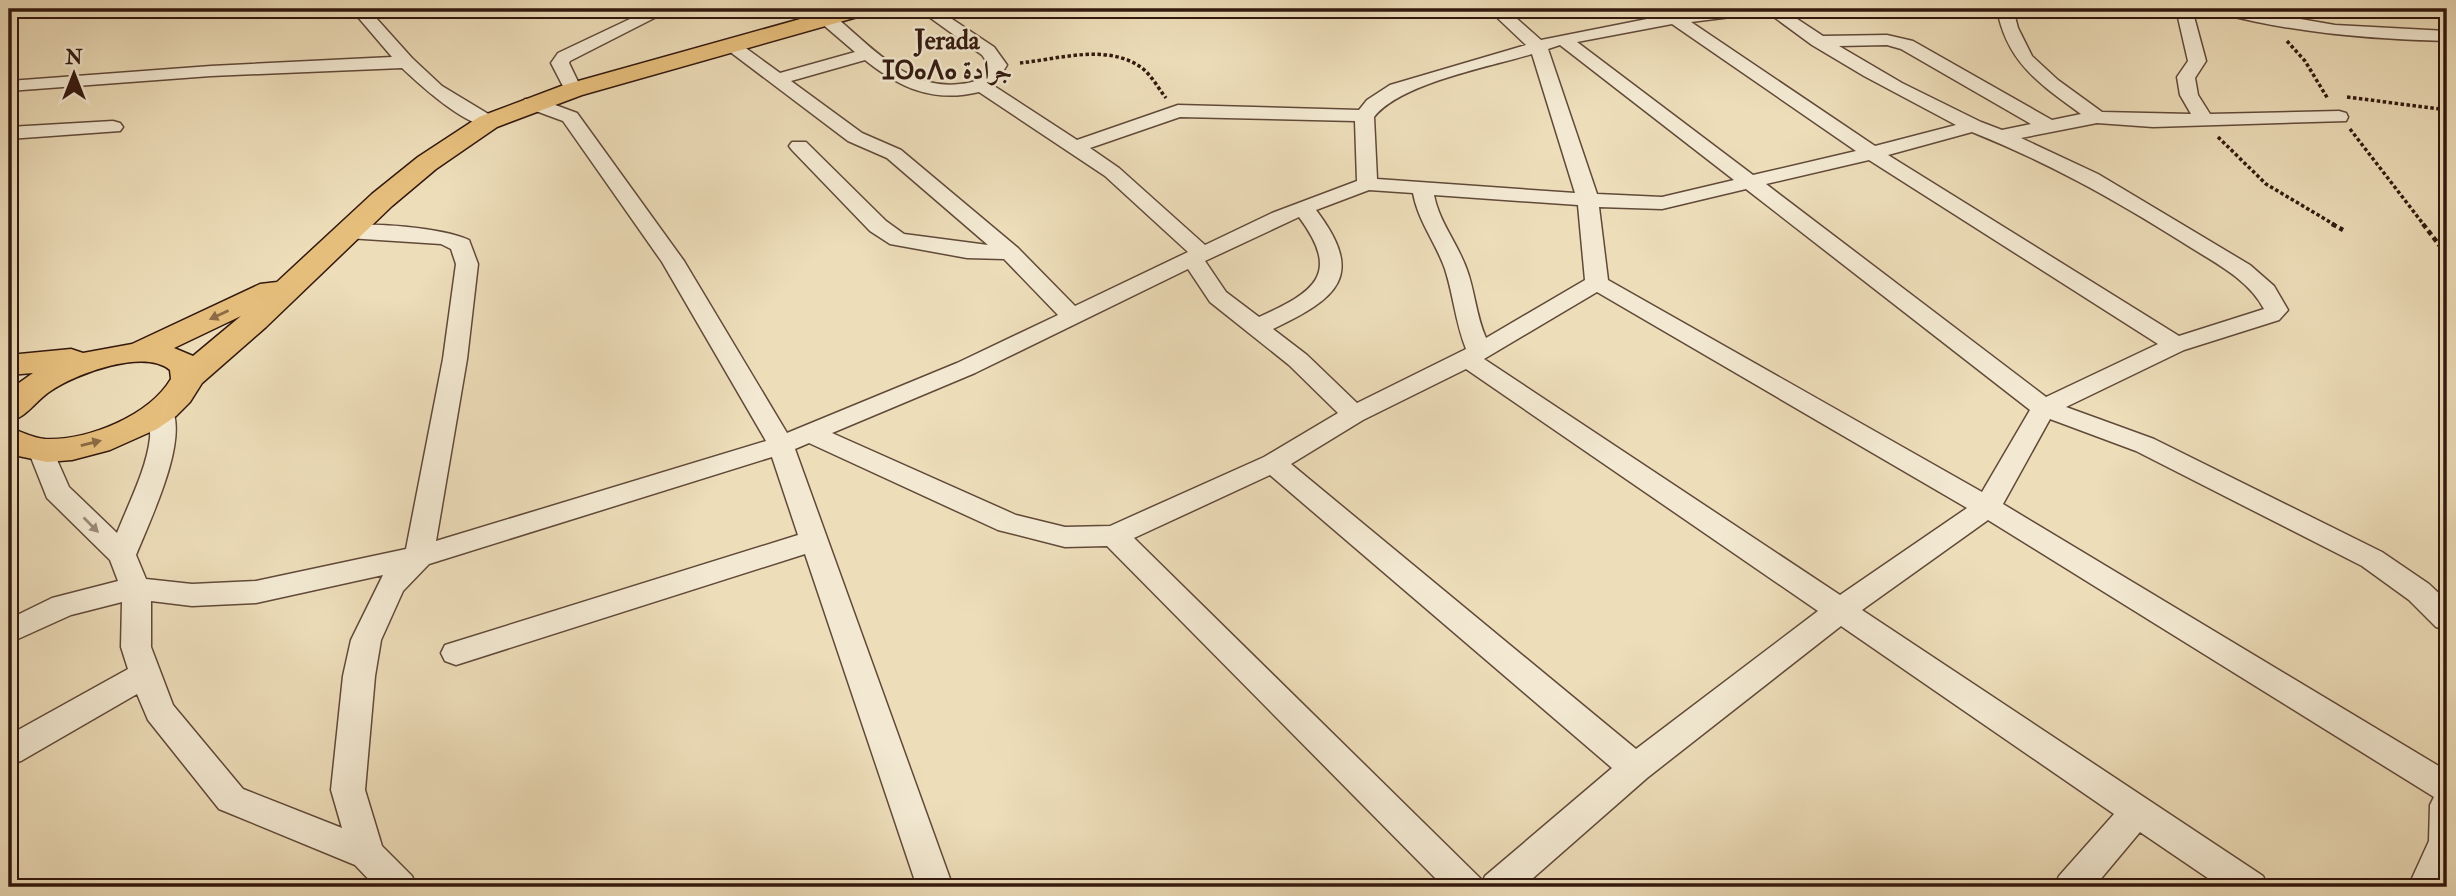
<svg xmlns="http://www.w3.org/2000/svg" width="2456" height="896" font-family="'IM FELL Double Pica',Amiri,'Noto Sans Tifinagh',serif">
<rect width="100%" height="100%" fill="#edddb9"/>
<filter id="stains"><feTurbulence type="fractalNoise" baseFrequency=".00286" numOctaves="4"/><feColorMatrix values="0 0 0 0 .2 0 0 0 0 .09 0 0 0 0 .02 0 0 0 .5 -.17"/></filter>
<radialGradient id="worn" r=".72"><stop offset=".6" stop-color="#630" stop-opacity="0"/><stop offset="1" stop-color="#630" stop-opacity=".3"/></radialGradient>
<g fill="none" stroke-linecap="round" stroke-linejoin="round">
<defs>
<g id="minor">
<path d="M351 9H368L412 58 442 86 495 118 498 122 495 126C471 132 419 84 402 68L211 76 9 91V81L211 66 392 57Z"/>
<polygon points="651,9 672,9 570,61 569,63 582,90 579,94 567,94 551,63 558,53"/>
<path d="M918 9H937L994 47 1007 65 994 86 1077 140 1178 105 1359 110 1367 100 1390 85 1526 45 1488 9H1506L1541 40 1662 16 1664 11 1670 10 1679 13 1716 9H1782L1823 36 1887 35 1913 41 2052 120 2081 114C2040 84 2007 63 1997 9H2013L2018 28 2032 56 2058 80 2102 112 2191 114 2180 95 2177 77 2188 61 2176 9H2192L2206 61 2195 78 2198 95 2210 114 2339 111 2346 113 2348 117 2346 121 2153 127 2097 123 2021 138 2098 174 2250 265 2274 286 2288 310 2279 320 2184 350 2066 407 2154 439 2382 552 2429 584 2447 601V630L2436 627 2409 600 2362 566 2136 451 2050 419 2003 504 2447 771V879L2444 887H2408L2429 841 2430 805 2434 797 1988 520 1862 610 2263 876 2268 887H2221L2140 832 2094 887H2054L2059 876 2114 814 1841 626 1647 778 1523 887H1444L1107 546 1065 547 998 530 809 443 795 449 953 887H917L805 554 456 665 445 661 441 653 445 645 798 535 772 457 429 564 403 591 381 640 375 676 365 790 382 846 412 876 417 887H376L355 865 219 809 148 720 137 694 21 761 9 764V735L128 669 121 647 122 602 71 615 9 643V619L52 598 118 581 110 560 47 498 28 450 32 444 41 441 50 444 69 487 117 533C128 505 147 468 150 438 151 426 145 416 152 405L161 403 170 405C191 437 149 522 136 555L146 579 192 584 256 581 406 549 443 359 456 264 451 249 441 244 348 238 340 237 337 232 340 227C368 221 443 228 469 240L478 264 467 359 436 541 766 441 662 262 563 121 525 107 523 103 525 99H539L577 113 684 261 787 433 957 363 1058 315 1004 259 967 258 890 244 870 231 792 150 789 146 792 142H806L886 221 904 234 988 245 887 158 848 141 721 45 724 41H736L780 73 855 52 820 22 818 18 826 13 832 14C869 44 907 91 960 84 975 83 983 79 989 65L982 55ZM1763 9 1812 45 1864 76 1956 125 1875 146 1691 22 1755 14ZM1672 24 1856 151 1753 175 1577 42ZM1560 45 1734 180 1662 197 1597 194 1548 49ZM1887 45 1901 49 2031 124 2002 130 1981 122 1902 83 1839 46ZM1532 54 1575 193 1377 179 1374 117C1401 83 1489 67 1532 54ZM865 60C900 88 933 103 979 92L1105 176 1188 252 1075 306 1018 248 901 150 862 133 791 81ZM1180 117 1355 121 1357 181 1272 213 1205 245 1119 168 1090 148ZM1972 132C2049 163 2112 198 2182 242 2211 261 2247 277 2264 309L2179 336 1888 155ZM1869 160 2158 344 2046 397 1766 184ZM1746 189 2030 410 1982 492 1608 280 1599 207 1662 209ZM1369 190 1413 193C1418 221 1436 243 1445 269 1454 297 1455 321 1466 349L1357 403 1307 355 1273 329C1338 298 1366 276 1316 210ZM1434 195 1578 205 1585 280 1486 338C1476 316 1475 292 1467 270 1458 244 1439 222 1434 195ZM1299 217C1342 275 1314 292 1259 317L1226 292 1205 261ZM1188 269 1210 302 1289 365 1338 413 1264 457 1110 526 1065 527 1016 515 832 433 975 373ZM1597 292 1967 508 1840 595 1484 359ZM1466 369 1818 611 1636 749 1291 464 1363 420ZM1270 475 1612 768 1485 876 1483 881 1134 538ZM383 575 351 640 343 676 331 790 342 828 243 789 173 705 151 647V601L192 606 256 603Z"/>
<path d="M2217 9H2243L2335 25 2447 31V41C2370 39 2294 33 2219 13Z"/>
<polygon points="113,121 120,123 123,127 120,131 9,139 9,127"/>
</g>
<path id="major" d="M836 9H871L868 14 582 95 497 127 436 169 392 206 266 327 202 383 190 402 176 416 157 429 110 450 72 460 47 462 9 454V428C21 431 32 438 45 439 87 441 149 416 171 379L170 370C144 348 76 374 52 390 36 400 27 417 9 422V390L33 373 9 375V355L71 349 83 353 132 344 260 284 277 282 372 194 418 157 479 117 564 85ZM241 316 193 356 174 348Z"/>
</defs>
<use href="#minor" stroke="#614939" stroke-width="3"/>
<use href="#major" stroke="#32180e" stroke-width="3"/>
<g stroke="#32180e" stroke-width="3.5" stroke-dasharray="3.5 2.5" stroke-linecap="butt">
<polyline points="2287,41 2305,61 2328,99"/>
<path d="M1020 63C1059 59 1108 43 1142 68 1152 76 1158 88 1166 98"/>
<polyline points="2347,97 2447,110"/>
<polyline points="2350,129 2424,225"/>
<polyline points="2218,137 2266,184 2335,225"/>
</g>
<g stroke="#32180e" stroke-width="4.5" stroke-dasharray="5 3.5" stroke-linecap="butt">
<polyline points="2332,224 2343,230"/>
<polyline points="2423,224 2443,250"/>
</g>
<use href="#minor" fill="#f3e9d2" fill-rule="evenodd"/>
<use href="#major" fill="#e6be7c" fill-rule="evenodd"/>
</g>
<defs><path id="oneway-solid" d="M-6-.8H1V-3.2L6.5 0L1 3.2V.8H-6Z" transform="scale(1.75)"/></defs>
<g fill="#8c6b45">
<use href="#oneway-solid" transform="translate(219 315) rotate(155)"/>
<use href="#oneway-solid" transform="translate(91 443) rotate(-14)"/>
</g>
<use fill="#9c8b7a" href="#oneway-solid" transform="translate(91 525) rotate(45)"/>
<g text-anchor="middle" stroke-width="5" stroke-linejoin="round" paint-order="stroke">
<g font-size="26" font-weight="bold" fill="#32180e" stroke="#f3e9d2">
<text x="947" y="49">Jerada<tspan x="947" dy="30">ⵊⵔⴰⴷⴰ جرادة</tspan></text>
</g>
</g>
<rect width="2456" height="896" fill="none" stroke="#edddb9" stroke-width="35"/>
<rect x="10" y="10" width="2435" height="875" fill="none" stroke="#32180e" stroke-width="3.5"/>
<rect x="18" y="18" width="2421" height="861" fill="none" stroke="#32180e" stroke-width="2"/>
<g transform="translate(74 74)" stroke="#f3e9d2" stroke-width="5" paint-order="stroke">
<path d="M0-5L12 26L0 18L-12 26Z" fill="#32180e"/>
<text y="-10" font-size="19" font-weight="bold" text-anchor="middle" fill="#32180e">N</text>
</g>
<rect width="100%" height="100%" filter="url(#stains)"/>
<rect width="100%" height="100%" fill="url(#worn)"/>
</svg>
